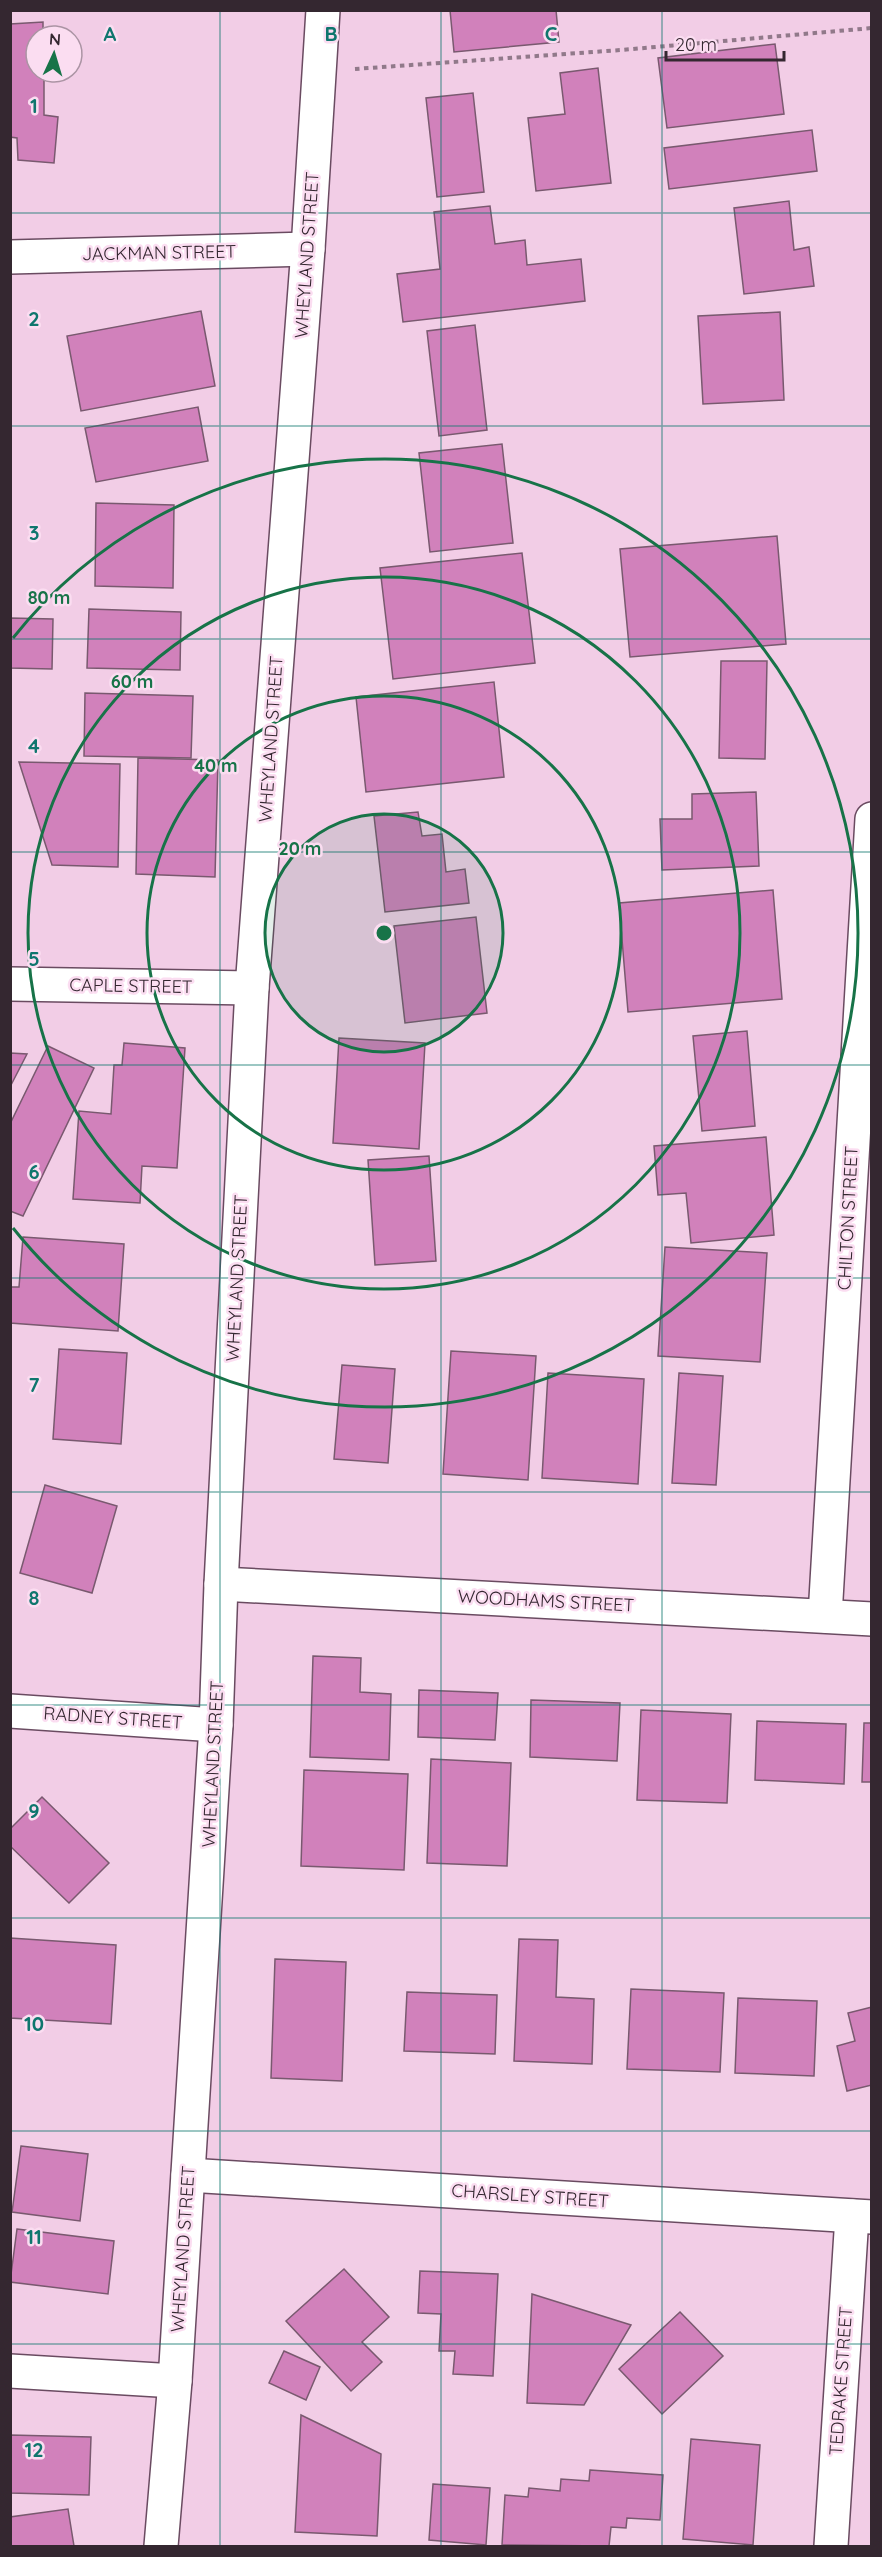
<svg xmlns="http://www.w3.org/2000/svg" width="882" height="2557" font-family="Quicksand,sans-serif">
<rect width="100%" height="100%" fill="#f2cde6"/>
<g fill="#d181bb" stroke="#79596f" stroke-width="1.5">
<polygon points="450,10 556,10 559,42 454,52"/>
<polygon points="43,22 43,36 36,36 36,72 44,72 44,115 58,117 54,163 18,160 17,138 10,137 10,24"/>
<polygon points="775,44 784,114 667,128 658,58"/>
<polygon points="598,68 611,183 536,191 528,118 565,114 560,73"/>
<polygon points="473,93 484,192 437,197 426,98"/>
<polygon points="812,130 817,171 669,189 664,148"/>
<polygon points="789,201 794,250 809,247 814,286 744,294 734,208"/>
<polygon points="490,206 495,244 525,240 527,265 581,259 585,301 403,322 397,274 440,269 434,212"/>
<polygon points="201,311 215,386 81,411 67,336"/>
<polygon points="780,312 784,400 703,404 698,316"/>
<polygon points="475,325 487,430 439,436 427,331"/>
<polygon points="198,407 208,461 96,482 85,428"/>
<polygon points="502,444 513,543 430,552 419,453"/>
<polygon points="96,503 174,505 173,588 95,586"/>
<polygon points="777,536 786,644 630,657 620,549"/>
<polygon points="522,553 535,663 393,679 380,568"/>
<polygon points="89,609 181,612 180,670 87,668"/>
<polygon points="10,618 53,619 52,669 10,668"/>
<polygon points="721,661 767,661 765,759 719,758"/>
<polygon points="494,682 504,777 366,792 356,697"/>
<polygon points="85,693 193,696 191,758 84,756"/>
<polygon points="138,758 218,760 215,877 136,874"/>
<polygon points="19,762 120,764 118,867 52,865"/>
<polygon points="756,792 759,866 662,870 660,819 692,819 692,794"/>
<polygon points="418,812 422,836 442,834 446,872 465,869 469,903 385,912 374,816"/>
<polygon points="773,890 782,999 628,1012 619,903"/>
<polygon points="476,917 487,1013 405,1023 394,926"/>
<polygon points="747,1031 755,1126 702,1131 693,1036"/>
<polygon points="339,1038 425,1043 419,1149 333,1143"/>
<polygon points="124,1043 185,1048 177,1168 142,1166 140,1203 73,1199 79,1111 111,1114 114,1065 122,1065"/>
<polygon points="48,1046 94,1068 23,1216 10,1211 10,1124"/>
<polygon points="10,1053 27,1054 10,1087"/>
<polygon points="766,1137 774,1235 691,1243 686,1193 658,1195 654,1146"/>
<polygon points="429,1156 436,1261 375,1265 368,1160"/>
<polygon points="23,1237 124,1244 118,1331 10,1323 10,1287 19,1287"/>
<polygon points="665,1247 767,1253 760,1362 658,1356"/>
<polygon points="59,1349 127,1353 121,1444 53,1439"/>
<polygon points="451,1351 536,1356 528,1480 443,1474"/>
<polygon points="342,1365 395,1369 388,1463 334,1459"/>
<polygon points="548,1373 644,1379 638,1484 542,1478"/>
<polygon points="679,1373 723,1376 716,1485 672,1483"/>
<polygon points="45,1485 117,1506 92,1593 20,1573"/>
<polygon points="313,1656 361,1658 360,1692 391,1694 389,1760 310,1757"/>
<polygon points="419,1690 498,1693 495,1740 418,1737"/>
<polygon points="531,1700 620,1703 617,1761 530,1757"/>
<polygon points="641,1710 731,1714 727,1803 637,1800"/>
<polygon points="757,1721 846,1724 844,1784 755,1780"/>
<polygon points="864,1723 872,1723 872,1782 862,1782"/>
<polygon points="431,1759 511,1763 507,1866 427,1863"/>
<polygon points="304,1770 408,1774 404,1870 301,1866"/>
<polygon points="42,1797 109,1863 69,1903 10,1846 10,1829"/>
<polygon points="10,1938 116,1945 111,2024 10,2018"/>
<polygon points="519,1939 558,1940 556,1997 594,1999 592,2064 514,2061"/>
<polygon points="275,1959 346,1962 342,2081 271,2078"/>
<polygon points="631,1989 724,1993 720,2072 627,2069"/>
<polygon points="407,1992 497,1995 495,2054 404,2051"/>
<polygon points="738,1998 817,2001 814,2076 735,2073"/>
<polygon points="872,2007 872,2085 847,2091 837,2046 855,2041 848,2013"/>
<polygon points="21,2146 88,2154 80,2221 12,2212"/>
<polygon points="17,2229 114,2241 108,2294 10,2282"/>
<polygon points="344,2269 389,2317 362,2342 382,2362 351,2391 286,2321"/>
<polygon points="420,2271 498,2274 493,2376 453,2374 455,2351 439,2351 441,2314 418,2313"/>
<polygon points="532,2294 631,2325 584,2405 527,2403"/>
<polygon points="680,2312 723,2356 662,2414 619,2369"/>
<polygon points="284,2351 320,2367 306,2400 269,2383"/>
<polygon points="301,2415 381,2454 377,2536 295,2532"/>
<polygon points="10,2435 91,2437 89,2495 10,2493"/>
<polygon points="691,2439 760,2445 753,2545 683,2539"/>
<polygon points="590,2470 663,2475 660,2520 627,2518 626,2528 611,2527 609,2546 502,2545 505,2495 528,2497 529,2488 560,2491 561,2479 589,2481"/>
<polygon points="433,2484 490,2488 486,2545 429,2540"/>
<polygon points="68,2509 74,2546 10,2546 10,2517"/>
</g>
<g fill="none" stroke-linecap="round" stroke-linejoin="round">
<defs>
<g id="minor">
<polyline points="10,257 308,249"/>
<polyline points="10,984 252,988"/>
<polyline points="221,1584 872,1619"/>
<polyline points="825,1616 872,819"/>
<polyline points="10,1711 216,1725"/>
<polyline points="188,2175 872,2217"/>
<polyline points="10,2371 175,2381"/>
<polyline points="161,2546 175,2381 216,1725 221,1584 252,988 308,249 323,10"/>
<polyline points="831,2546 852,2216"/>
</g>
</defs>
<use href="#minor" stroke="#6a4b61" stroke-width="36"/>
<polyline stroke="#91798a" stroke-width="4" stroke-dasharray="4.5 4.5" stroke-linecap="butt" points="355,69 621,50 872,28"/>
<use href="#minor" stroke="#fff" stroke-width="33"/>
</g>
<path fill="none" stroke="#0f766e" stroke-width="1.5" stroke-opacity="0.55" d="M220 10V2546M441 10V2546M662 10V2546M10 213H872M10 426H872M10 639H872M10 852H872M10 1065H872M10 1278H872M10 1492H872M10 1705H872M10 1918H872M10 2131H872M10 2344H872"/>
<circle cx="384" cy="933" r="119" fill="#177348" fill-opacity=".12"/>
<g fill="none" stroke="#177348" stroke-width="3">
<circle cx="384" cy="933" r="119"/>
<circle cx="384" cy="933" r="237"/>
<circle cx="384" cy="933" r="356"/>
<path d="M13 638A474 474 0 1 1 13 1228"/>
</g>
<g text-anchor="middle" stroke-width="5" stroke-linejoin="round" paint-order="stroke">
<g font-size="18" fill="#342730" stroke="#fbddf1">
<text transform="translate(159 253) rotate(-1)" y="6">JACKMAN STREET</text>
<text transform="translate(307 255) rotate(-86)" y="6">WHEYLAND STREET</text>
<text transform="translate(271 739) rotate(-86)" y="6">WHEYLAND STREET</text>
<text transform="translate(131 986) rotate(1)" y="6">CAPLE STREET</text>
<text transform="translate(848 1218) rotate(-87)" y="6">CHILTON STREET</text>
<text transform="translate(237 1278) rotate(-87)" y="6">WHEYLAND STREET</text>
<text transform="translate(546 1601) rotate(3)" y="6">WOODHAMS STREET</text>
<text transform="translate(113 1718) rotate(4)" y="6">RADNEY STREET</text>
<text transform="translate(213 1764) rotate(-87)" y="6">WHEYLAND STREET</text>
<text transform="translate(530 2196) rotate(4)" y="6">CHARSLEY STREET</text>
<text transform="translate(183 2249) rotate(-86)" y="6">WHEYLAND STREET</text>
<text transform="translate(841 2381) rotate(-86)" y="6">TEDRAKE STREET</text>
</g>
</g>
<g font-size="20" text-anchor="middle" font-weight="bold" fill="#0f766e" stroke="#fbddf1" stroke-width="5" stroke-linejoin="round" paint-order="stroke">
<text x="110" y="41">A</text>
<text x="331" y="41">B</text>
<text x="551" y="41">C</text>
<text x="34" y="113">1</text>
<text x="34" y="326">2</text>
<text x="34" y="540">3</text>
<text x="34" y="753">4</text>
<text x="34" y="966">5</text>
<text x="34" y="1179">6</text>
<text x="34" y="1392">7</text>
<text x="34" y="1605">8</text>
<text x="34" y="1818">9</text>
<text x="34" y="2031">10</text>
<text x="34" y="2244">11</text>
<text x="34" y="2457">12</text>
</g>
<circle cx="384" cy="933" r="9" fill="#177348" stroke="#fbddf1" stroke-width="3"/>
<g font-size="18" text-anchor="middle" font-weight="bold" fill="#177348" stroke="#fbddf1" stroke-width="5" stroke-linejoin="round" paint-order="stroke">
<text x="49" y="604">80 m</text>
<text x="132" y="688">60 m</text>
<text x="216" y="772">40 m</text>
<text x="300" y="855">20 m</text>
</g>
<rect width="882" height="2557" fill="none" stroke="#342730" stroke-width="24"/>
<g transform="translate(54 54) rotate(4)"><circle r="28" fill="#fbddf1" stroke="#ab94a4" stroke-width="1.5"/>
<path d="M0-4.5L10 22L0 15L-10 22Z" fill="#177348"/>
<text y="-9" font-size="16" font-weight="bold" text-anchor="middle" fill="#342730">N</text>
</g>
<path d="M666 51v9h118v-9" fill="none" stroke="#342730" stroke-width="3"/>
<text x="675" y="51" font-size="18" fill="#342730" stroke="#fbddf1" stroke-width="4.5" paint-order="stroke">20 m</text>
</svg>
